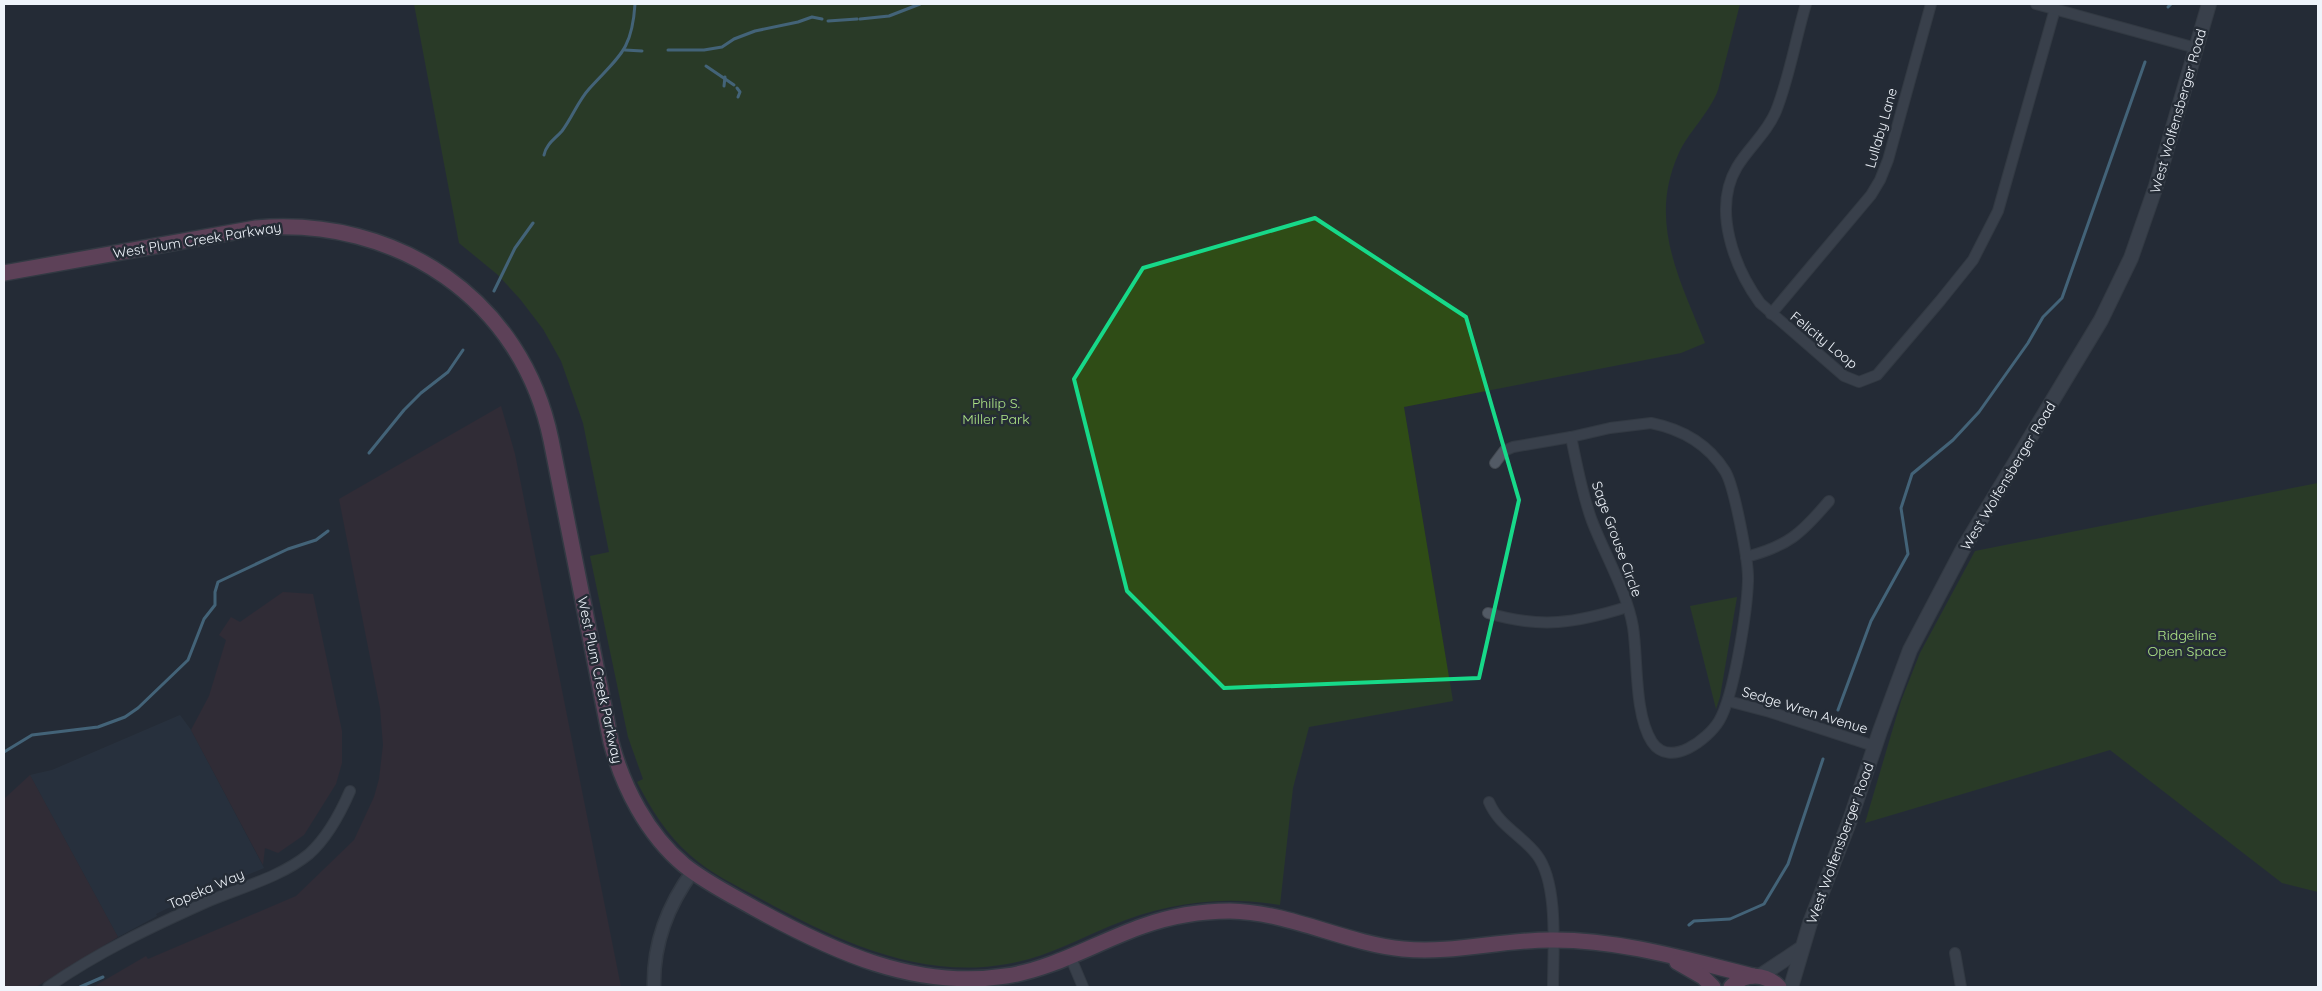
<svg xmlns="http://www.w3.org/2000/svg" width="2322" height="991" font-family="Quicksand,sans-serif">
<rect width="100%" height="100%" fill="#252c36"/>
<polygon fill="#2c3746" points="180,715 191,730 264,868 166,909 156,914 157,916 118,937 30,775 52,770"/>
<g fill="#3f2d35">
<polygon points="501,406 515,454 621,987 93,987 146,956 148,959 296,896 354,840 374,797 379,779 383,745 380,708 339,499"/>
<polygon points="283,592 313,594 342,731 342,763 336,784 304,835 278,853 265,848 263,865 191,730 209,696 226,640 219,635 231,617 240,622"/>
<polygon points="30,775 118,937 36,987 4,987 4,799"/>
</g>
<g fill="#2f4c16">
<path d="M414 4H1740L1718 90C1709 114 1688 132 1678 155 1648 223 1680 279 1705 343L1681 353 1404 407 1453 701 1309 727 1293 788 1280 905C1220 895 1166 903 1110 926 1077 940 1044 958 1007 964 919 980 836 940 761 899 737 886 710 873 690 855 667 835 651 809 637 782L643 779 628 737 590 556 609 552 583 423 561 361 543 329 520 299 498 275 459 243Z"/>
<polygon points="2318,483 2318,892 2282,883 2110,750 1865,823 1901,701 1920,653 1975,551"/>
<polygon points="1737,597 1720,697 1716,709 1690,606"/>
</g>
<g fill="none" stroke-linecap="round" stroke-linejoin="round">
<g stroke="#69a6c8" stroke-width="3">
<polyline points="2168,7 2171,4"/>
<polyline points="860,19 889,16 920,4"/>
<polyline points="828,21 857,19"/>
<polyline points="625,50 642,51"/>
<polyline points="668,50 704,50 722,47 734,39 755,31 798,22 812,17 822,19"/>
<polyline points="706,66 734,85"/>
<polyline points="724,86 725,77"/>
<polyline points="737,88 740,92 738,97"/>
<path d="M544 155C546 144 555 139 562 131 572 118 578 101 589 89 619 56 632 51 635 4"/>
<polyline points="494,291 515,248 533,223"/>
<polyline points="369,453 404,410 421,393 448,372 463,350"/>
<polyline points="1838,710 1871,621 1908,554 1901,508 1912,474 1953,440 1979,412 2028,343 2043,317 2062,298 2145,62"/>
<polyline points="4,752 32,735 98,727 125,717 138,708 188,660 204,619 215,605 215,592 218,582 288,549 316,540 328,531"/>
<polyline points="1689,925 1694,921 1730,919 1764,904 1788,864 1823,759"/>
<polyline points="80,987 103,977"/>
</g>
<defs>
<g id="minor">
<path d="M1806 4C1796 37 1789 79 1776 111 1767 133 1749 147 1737 167 1712 209 1734 267 1760 303L1844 376 1859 382 1877 375 1940 301 1973 260 1998 211 2055 9"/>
<polyline points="2036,4 2196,48"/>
<polyline points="1771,314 1871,195 1880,180 1888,160 1931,4"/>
<path d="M1651 423C1681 429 1708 444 1725 471 1734 485 1749 562 1748 581 1747 611 1734 696 1719 721 1708 739 1670 769 1652 742 1634 714 1638 659 1633 627 1627 592 1605 555 1592 521 1582 494 1577 465 1571 437L1610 428Z"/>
<polyline points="1495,463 1504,451 1513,447 1571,437"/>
<path d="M1746 557C1788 546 1801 534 1829 501"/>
<path d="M1488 613C1541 629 1576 623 1627 607"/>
<polyline points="1728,701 1770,712 1874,746"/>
<path d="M1489 802C1499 826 1522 835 1537 855 1559 884 1553 952 1553 987"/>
<polyline points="1955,953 1961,987"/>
<polyline points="1070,956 1083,987"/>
<path d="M48 987C98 952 153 926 209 901 242 887 281 877 309 854 328 837 340 814 350 791"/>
</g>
<path id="tertiary" d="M654 987C653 945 668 905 693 871"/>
<g id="secondary">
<polyline points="1760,976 1802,948"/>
<polyline points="1791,987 1810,923 1850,820 1880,731 1910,650 1963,549 2101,320 2131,258 2156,186 2209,4"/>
</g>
<g id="primary">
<path d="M4 273 256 228C397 216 522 299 551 440L611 742C623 787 647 834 684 865 705 882 731 895 754 908 832 951 915 990 1006 976 1054 969 1097 942 1143 926 1171 916 1200 911 1230 911 1290 912 1344 943 1403 949 1454 954 1503 939 1554 940 1622 940 1688 960 1753 976"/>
<polyline points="1677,962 1703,977 1713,987"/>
<path d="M1731 987C1745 972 1765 973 1779 987"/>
</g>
</defs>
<use href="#minor" stroke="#444a52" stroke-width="12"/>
<use href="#tertiary" stroke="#444a52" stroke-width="15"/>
<use href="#secondary" stroke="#444a52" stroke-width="16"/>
<use href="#primary" stroke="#444a52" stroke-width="18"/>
<use href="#minor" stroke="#525a65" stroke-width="10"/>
<use href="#tertiary" stroke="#525a65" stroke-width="12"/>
<use href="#secondary" stroke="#525a65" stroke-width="14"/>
<use href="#primary" stroke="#a25c80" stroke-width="15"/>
</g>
<path d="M0 0H2322V991H0ZM1315 218 1466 317 1519 500 1479 678 1224 688 1127 591 1074 379 1143 268Z" fill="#252c36" fill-opacity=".55" fill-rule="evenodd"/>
<path fill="none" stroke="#17d989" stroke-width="4" stroke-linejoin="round" d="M1315 218 1466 317 1519 500 1479 678 1224 688 1127 591 1074 379 1143 268Z"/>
<g text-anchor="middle" stroke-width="5" stroke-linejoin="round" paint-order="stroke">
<g font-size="14" fill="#eff4fb" stroke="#252c36">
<text transform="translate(2178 111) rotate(-74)" y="5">West Wolfensberger Road</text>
<text transform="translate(1881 128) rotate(-74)" y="5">Lullaby Lane</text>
<text transform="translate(197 240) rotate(-9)" y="5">West Plum Creek Parkway</text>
<text transform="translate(1824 340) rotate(39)" y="5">Felicity Loop</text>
<text transform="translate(2008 476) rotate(-59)" y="5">West Wolfensberger Road</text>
<text transform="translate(1617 539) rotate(70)" y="5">Sage Grouse Circle</text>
<text transform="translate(600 680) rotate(78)" y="5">West Plum Creek Parkway</text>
<text transform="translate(1805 710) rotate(17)" y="5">Sedge Wren Avenue</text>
<text transform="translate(1840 843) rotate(-70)" y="5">West Wolfensberger Road</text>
<text transform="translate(206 889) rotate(-23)" y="5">Topeka Way</text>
</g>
<g font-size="14" fill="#ade486" stroke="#252c36">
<text x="996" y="408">Philip S.<tspan x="996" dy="16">Miller Park</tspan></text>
<text x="2187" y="640">Ridgeline<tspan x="2187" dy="16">Open Space</tspan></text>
</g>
</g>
<rect width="2322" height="991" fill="none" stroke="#eff4fb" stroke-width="10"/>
</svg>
